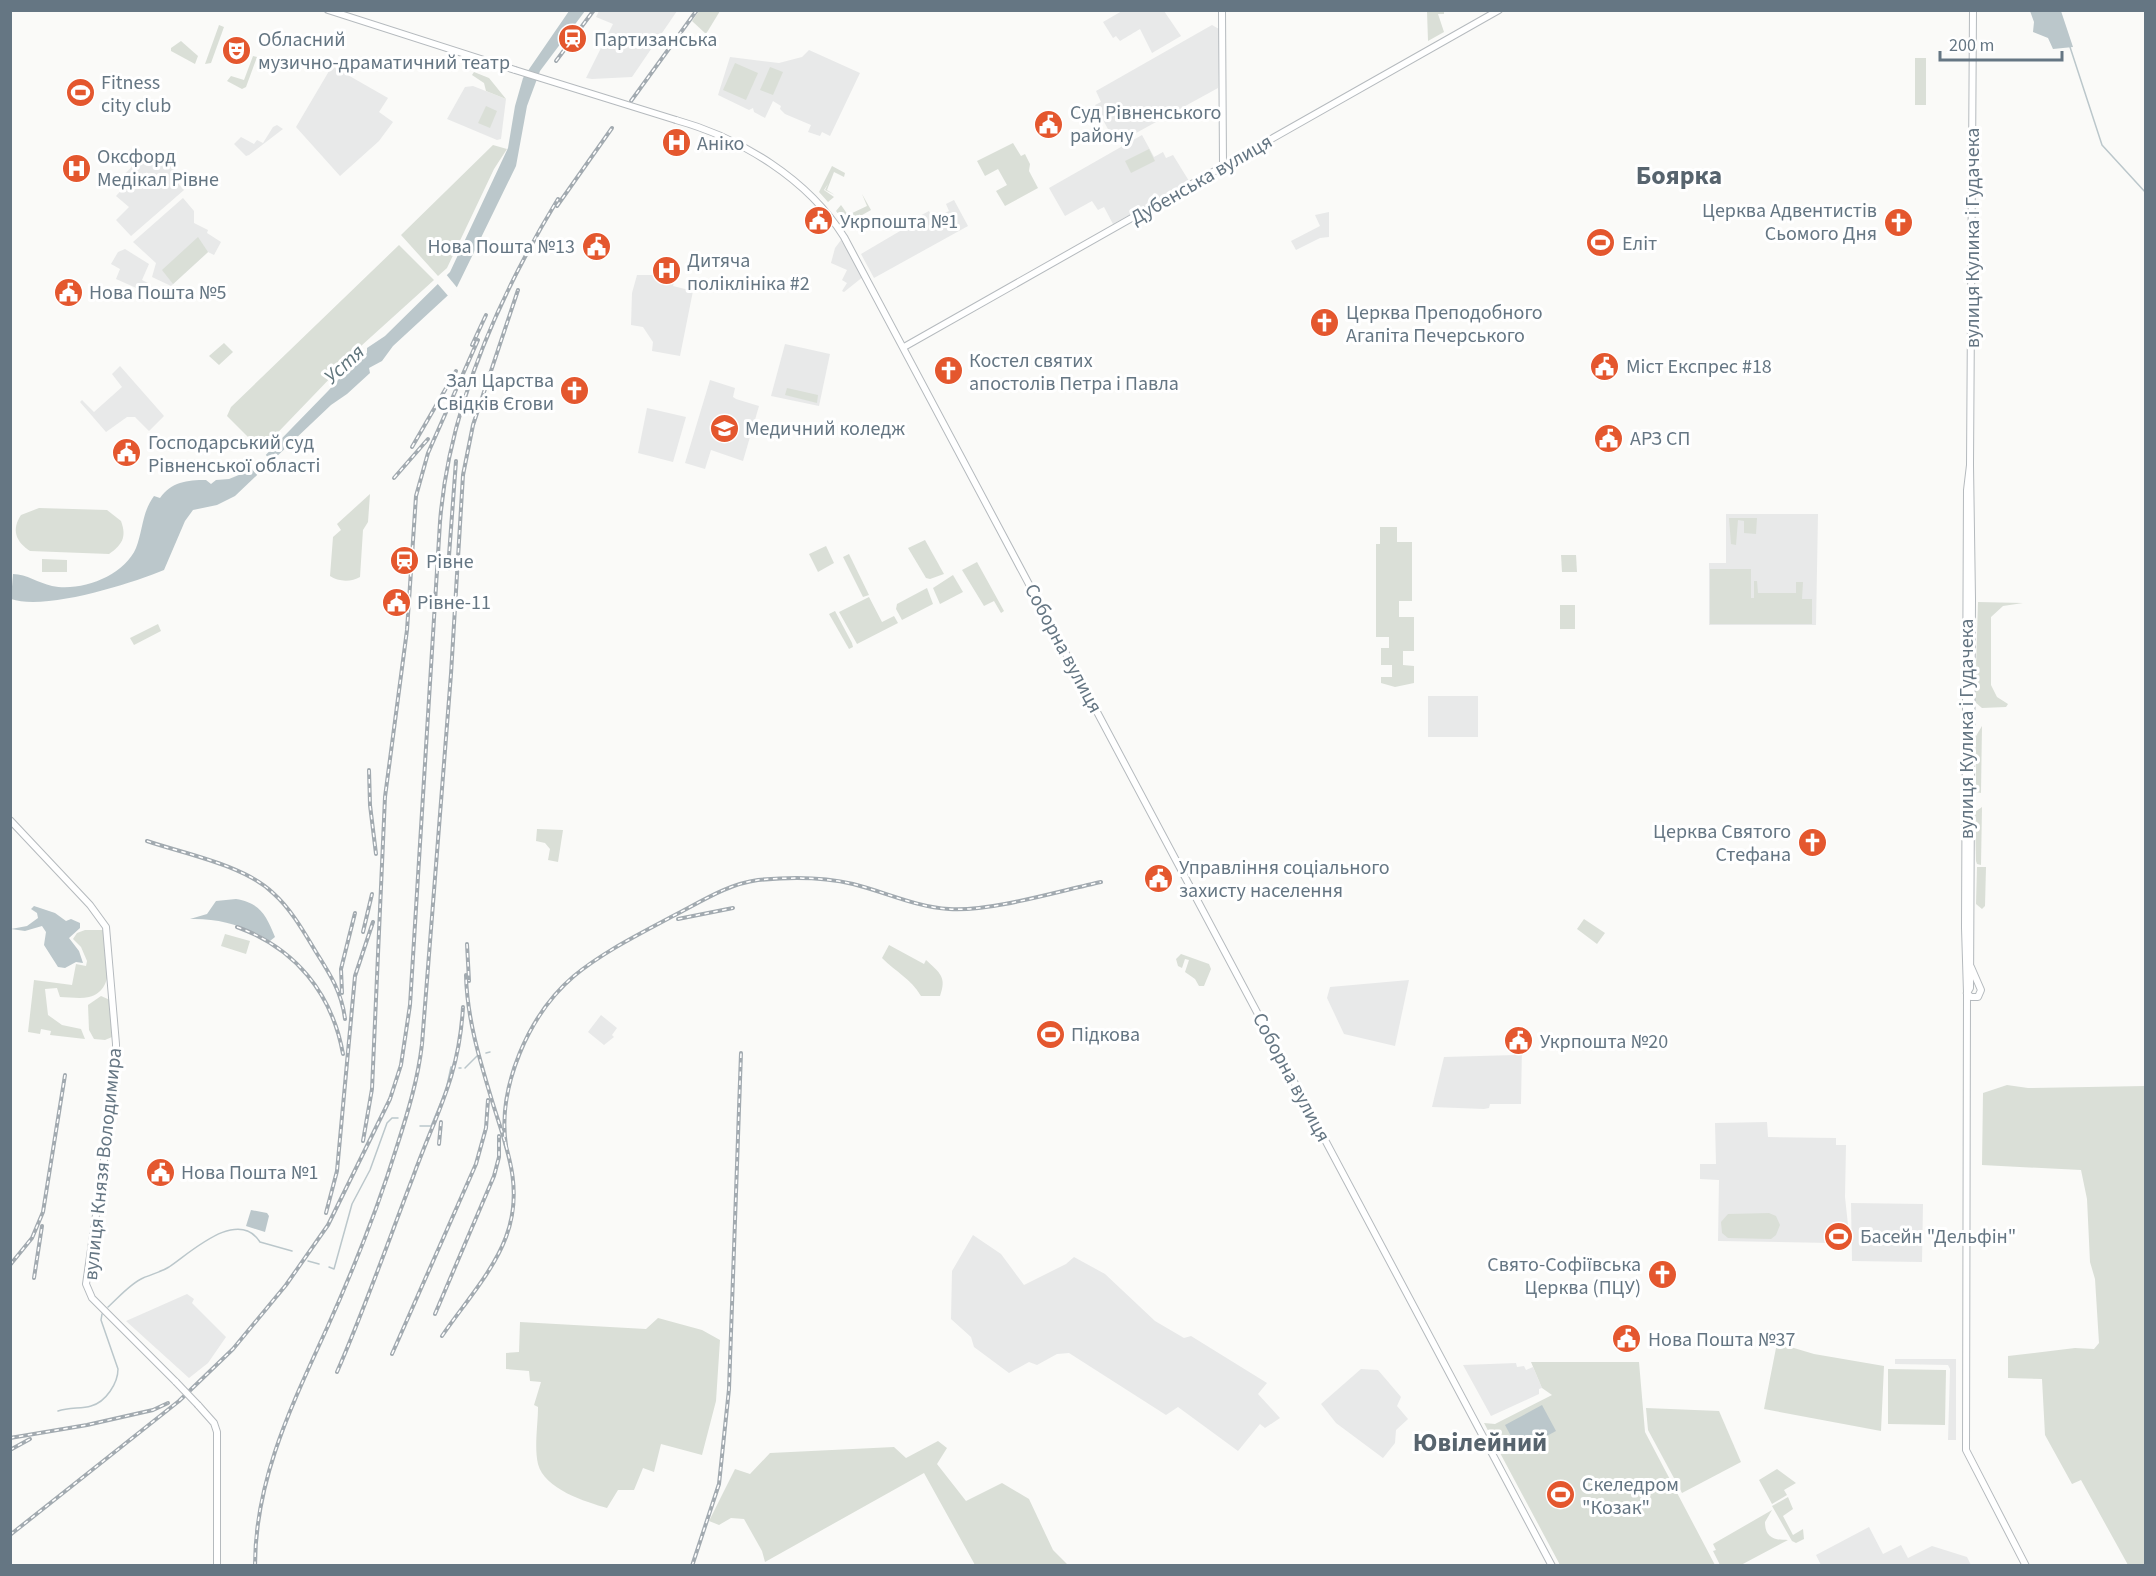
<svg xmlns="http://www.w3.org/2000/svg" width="2156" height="1576" font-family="'Source Sans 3',sans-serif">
<rect width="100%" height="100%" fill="#fafaf8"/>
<g fill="#e8e9e9">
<polygon points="599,11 599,10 677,11 632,77 592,79 586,78 613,24 596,17"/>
<polygon points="1122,11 1164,11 1181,36 1152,53 1140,29 1120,41 1116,36 1113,38 1103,22"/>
<polygon points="1212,25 1219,29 1218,88 1116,144 1095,105 1101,102 1096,91"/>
<polygon points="809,50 860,73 830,136 822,132 820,136 808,132 811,125 785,114 780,109 781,106 773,101 765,118 754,112 753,108 749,110 718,95 730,57 779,63 802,57"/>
<polygon points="332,66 388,98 379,112 393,122 379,141 340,176 296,127"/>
<polygon points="473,86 506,99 501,139 497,140 447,119 465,87"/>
<polygon points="277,125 283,129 249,155 246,156 234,144 241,137 254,144 257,140 263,143 273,127"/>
<polygon points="1142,135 1154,157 1163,152 1166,158 1173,155 1189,181 1113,224 1104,207 1098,210 1092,201 1065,216 1049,188"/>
<polygon points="146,152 153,157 162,157 175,168 170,174 184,190 131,236 116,220 129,207 116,196 127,184 121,178"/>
<polygon points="183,198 194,211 194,223 208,230 207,233 221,242 214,255 208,252 171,286 152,277 156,263 133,242"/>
<polygon points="954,200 968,226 874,278 861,254 917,221 916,218 929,211 933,219 949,211 946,204"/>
<polygon points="1329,212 1329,237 1320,238 1296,250 1291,241 1320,226 1315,215"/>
<polygon points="841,240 864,276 844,292 842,291 847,283 842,280 847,270 831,263 835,248"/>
<polygon points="125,249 149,264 142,280 148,283 143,291 116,279 120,269 111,264 118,252"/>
<polygon points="659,259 679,266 673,286 693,291 680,356 652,351 653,342 643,327 631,325 632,293 637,275 653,275"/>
<polygon points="785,344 830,354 819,406 771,396"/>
<polygon points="120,366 164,416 149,431 135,417 127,417 106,432 80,402 82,400 94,412 122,387 112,374"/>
<polygon points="710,380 735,388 733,397 736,399 759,406 743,461 711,450 705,469 685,463"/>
<polygon points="647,408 686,417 673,462 638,453"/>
<polygon points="1726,514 1818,514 1816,625 1709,625 1709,563 1726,563"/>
<rect x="1428" y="696" width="50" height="41"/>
<polygon points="1409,980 1395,1046 1344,1034 1327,998 1330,987"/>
<polygon points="601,1015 617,1028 612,1035 614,1037 604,1045 588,1032"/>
<polygon points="1516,1045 1522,1045 1521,1104 1490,1104 1489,1108 1484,1109 1432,1107 1444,1057 1516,1055"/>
<polygon points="1767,1122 1768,1137 1836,1138 1836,1145 1846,1145 1845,1197 1848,1225 1831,1225 1831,1243 1718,1241 1719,1180 1700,1179 1700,1164 1716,1164 1715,1123"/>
<polygon points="1851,1203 1923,1204 1922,1262 1852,1261"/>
<polygon points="973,1235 1001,1254 1024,1285 1066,1264 1074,1257 1105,1274 1155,1321 1184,1338 1191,1336 1267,1383 1258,1394 1280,1418 1265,1428 1260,1424 1238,1451 1178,1407 1166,1415 1069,1353 1057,1354 1037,1365 1029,1362 1009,1373 974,1347 971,1337 951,1319 952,1271"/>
<polygon points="187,1294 194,1299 192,1303 226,1337 208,1363 189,1378 126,1321"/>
<polygon points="1895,1359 1956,1359 1956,1440 1948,1440 1950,1369 1948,1365 1895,1364"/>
<polygon points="1516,1363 1517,1367 1524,1366 1526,1370 1533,1367 1542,1388 1539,1389 1539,1394 1491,1416 1463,1365"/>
<polygon points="1361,1369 1378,1370 1401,1397 1397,1406 1408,1419 1396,1430 1395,1443 1383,1458 1336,1423 1321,1404"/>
<polygon points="1869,1527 1883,1554 1901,1545 1908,1558 1932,1546 1967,1557 1971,1565 1821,1565 1816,1555"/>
</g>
<g fill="#dadfd7">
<polygon points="699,11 720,11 706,34 692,21"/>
<polygon points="1427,11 1444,11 1444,14 1438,14 1444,32 1428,41"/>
<polygon points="219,25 224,27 211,63 205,64"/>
<polygon points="181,41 198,56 195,64 171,51 171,48"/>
<polygon points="253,56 257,57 246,87 242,89 227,81 231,76 244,80"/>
<rect x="1915" y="58" width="11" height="47"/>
<polygon points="735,63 758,73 746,100 723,90"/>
<polygon points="770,67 783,72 773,95 760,90"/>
<polygon points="474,72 489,78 506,99 486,91 484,83 472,75"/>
<polygon points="486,106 497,111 490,128 478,123"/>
<polygon points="1013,143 1021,156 1025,154 1030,164 1029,171 1038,188 1005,206 996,191 1007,185 998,169 985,176 977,161"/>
<polygon points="493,145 507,149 494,169 447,268 438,276 401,235"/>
<polygon points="1149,149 1155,161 1131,173 1125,161"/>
<polygon points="832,166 845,173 844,177 834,172 827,190 835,195 825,190 828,184 824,190 834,197 828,202 819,192"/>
<polygon points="862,194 871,210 846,224 836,211 841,205 848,215 867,206"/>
<polygon points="198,237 208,252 173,284 162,270"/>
<polygon points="399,245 434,280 361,346 261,450 227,416 231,407"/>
<polygon points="224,343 233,352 219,365 209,356"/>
<polygon points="787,388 818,395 817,403 785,395"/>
<path d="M370 494 368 522 363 530 360 577C352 582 338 582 330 576L333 537 341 530 337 524Z"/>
<path d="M39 508 107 510 121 521C127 537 122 545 109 554L30 551C16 542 11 530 21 515Z"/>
<polygon points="1729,518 1757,518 1756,534 1744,533 1744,521 1738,520 1736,545 1731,544"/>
<polygon points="1380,527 1397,527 1397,542 1412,542 1412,601 1399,601 1399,617 1414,617 1414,651 1403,651 1403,665 1414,666 1414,683 1395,687 1381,683 1381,677 1392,677 1392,665 1381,665 1381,648 1389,648 1389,637 1376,637 1376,544 1380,544"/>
<polygon points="925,540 944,574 930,579 926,578 908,548"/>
<polygon points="826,546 834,563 818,572 809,554"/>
<polygon points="849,554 869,595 863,597 843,557"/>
<polygon points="1561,555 1576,555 1577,572 1562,572"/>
<polygon points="42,559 67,560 67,572 42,572"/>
<polygon points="977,562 1004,611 1001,613 994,601 984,606 962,570"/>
<polygon points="1710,569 1751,569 1751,598 1754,598 1754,581 1757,581 1758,593 1796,593 1796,582 1803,582 1802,599 1812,599 1812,624 1710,624"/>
<polygon points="953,575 963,592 940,604 933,588"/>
<polygon points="927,588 933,604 902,620 896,609 897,604"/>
<polygon points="869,597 882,622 894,616 898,623 857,644 839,612"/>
<polygon points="1978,602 2023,603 2003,606 1991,617 1991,685 1997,697 2008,704 2006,707 1982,708 1975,702"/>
<rect x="1560" y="605" width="15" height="24"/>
<polygon points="835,611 852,643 853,647 849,649 829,614"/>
<polygon points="158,624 161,631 134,645 130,638"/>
<polygon points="1982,726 1981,793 1976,792 1976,736"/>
<polygon points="1982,807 1981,865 1977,864 1976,861 1975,812"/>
<polygon points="537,829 563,830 558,862 548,860 550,849 545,843 536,841"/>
<polygon points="1977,867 1986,867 1985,906 1982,909 1976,904"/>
<polygon points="1584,919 1605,933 1597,944 1577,929"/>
<path d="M85 930H104C106 951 118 989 89 997 80 999 69 997 60 997L57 988 45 989 48 1015 62 1025 81 1029 85 1039 50 1035 51 1031 41 1029 40 1034 28 1032 34 980 72 985 76 964 86 966 87 961 81 947 73 939 77 933Z"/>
<polygon points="225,934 250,941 246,954 221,946"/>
<path d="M889 945 924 964 926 960C940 973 947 977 940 996H921C910 978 897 973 882 958Z"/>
<polygon points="1181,954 1209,964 1211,969 1204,986 1199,986 1195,979 1185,972 1189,960 1185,959 1182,968 1178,966 1176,959"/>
<polygon points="101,996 110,1000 112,1037 105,1040 94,1039 89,1030 88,1005"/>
<polygon points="2007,1085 2028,1088 2145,1086 2145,1565 2128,1565 2081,1480 2072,1484 2045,1435 2042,1379 2008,1378 2008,1356 2075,1348 2094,1349 2099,1343 2095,1279 2090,1262 2087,1199 2081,1170 1982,1165 1983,1093"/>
<polygon points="1769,1213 1776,1216 1780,1225 1776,1235 1771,1239 1728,1238 1722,1233 1721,1222 1728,1214"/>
<path d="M658 1318 702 1330 720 1340 716 1401 702 1455 661 1444 654 1472 643 1468 634 1490H618L607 1508C586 1502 544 1489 538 1464 534 1447 538 1424 538 1407L534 1405 541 1382 530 1381 529 1371 506 1369V1353L519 1352 520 1322 646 1329Z"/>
<polygon points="1777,1343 1814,1354 1884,1366 1881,1431 1764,1409"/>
<polygon points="1531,1362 1639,1362 1645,1432 1715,1565 1560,1565 1484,1423 1495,1424 1552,1395 1542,1388"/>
<polygon points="1888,1369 1946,1370 1945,1425 1888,1424"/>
<polygon points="1646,1408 1719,1411 1741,1462 1682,1493 1648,1430"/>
<polygon points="938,1441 947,1448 937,1464 966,1501 1002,1483 1029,1499 1053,1550 1068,1565 975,1565 924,1473 765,1562 762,1551 744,1519 731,1518 719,1525 709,1521 735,1469 750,1474 770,1453 894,1447 906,1458"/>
<polygon points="1777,1469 1796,1483 1784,1490 1787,1495 1772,1504 1759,1480"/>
<polygon points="1788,1497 1793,1509 1783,1516 1793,1535 1803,1529 1804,1539 1796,1543 1792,1541 1772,1506"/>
<path d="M1772 1510 1765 1522C1765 1539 1776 1540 1788 1540L1741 1565H1720L1713 1551 1716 1550 1713 1544Z"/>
</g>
<g fill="#bbc7cb">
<path d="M569 11H585L540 71 527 106 516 166 457 287 393 346 382 361 369 368 370 373 347 394 331 405 235 496 217 505 193 510 185 521 164 570C130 584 45 611 11 599L13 574C27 574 38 583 52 586 81 592 124 576 136 548 143 530 142 512 154 496L160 498C171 482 187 480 206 480L211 484 216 480 229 479 251 470 328 391 358 358 360 360 367 353V348L385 336 450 272 508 148 515 106 523 78Z"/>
<polygon points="2030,11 2061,11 2073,47 2053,49 2048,38 2033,32 2034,22"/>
<path d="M236 899C260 903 266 915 275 937L270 941C245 926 219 918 190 919L207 914 216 901Z"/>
<polygon points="34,906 55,913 66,921 71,919 80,923 80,928 69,938 79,951 83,963 76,962 65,968 58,967 44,945 46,932 42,926 25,931 11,929 27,926 38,918 37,913 31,909"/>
<polygon points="251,1210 267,1213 269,1216 265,1232 246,1226"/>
<polygon points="1542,1405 1556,1431 1519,1451 1505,1425"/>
</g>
<g fill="#fafaf8">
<polygon points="445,273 459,290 450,298 436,282"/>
<polygon points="264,453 274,464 260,478 250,467"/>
</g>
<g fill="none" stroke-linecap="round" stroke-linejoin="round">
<g stroke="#bbc7cb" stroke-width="1.5">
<polyline points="2070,47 2102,145 2146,193"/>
<polyline points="486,1053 490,1052"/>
<polyline points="459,1068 461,1068"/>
<polyline points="465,1068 477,1056"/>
<polyline points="420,1126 431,1126 446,1090 451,1067 455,1067"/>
<polyline points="308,1261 319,1264"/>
<polyline points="329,1267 334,1269 352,1204 370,1170 387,1123 392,1118 398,1118"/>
<path d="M108 1307C118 1298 131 1283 143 1278 152 1274 161 1272 169 1267 190 1253 238 1207 260 1242L292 1251"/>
<path d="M58 1411C69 1407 81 1409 91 1406 106 1402 118 1383 118 1369L101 1320 102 1314"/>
</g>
<defs>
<g id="major">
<polyline points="328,10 515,70"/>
<polyline points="1222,10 1223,166"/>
<path d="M676 120C741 138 808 179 844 237L1552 1566"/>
<polyline points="904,347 1499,10"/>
<polyline points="1970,465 1967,490 1965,928 1967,993 1966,1450 2026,1566"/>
<polyline points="10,820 90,905 106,927 116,1044 116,1077 86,1284 92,1298 176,1382"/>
<polyline points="1967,993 1970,988 1972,599 1970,465 1973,10"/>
<polyline points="1967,993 1971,997 1978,997 1981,990 1971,967"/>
<polyline points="198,1405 214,1423 217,1432 217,1566"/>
</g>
</defs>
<use href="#major" stroke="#b5babe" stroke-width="8"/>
<use href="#major" stroke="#fff" stroke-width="6"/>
<defs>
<g id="rail">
<polyline points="556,61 594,10"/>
<polyline points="631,101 697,10"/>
<polyline points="557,206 612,128"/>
<polyline points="472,345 486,315"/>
<polyline points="412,447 456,371"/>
<polyline points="394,478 428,439"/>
<polyline points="448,569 456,461"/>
<polyline points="369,770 370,805 376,854"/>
<path d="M147 841C185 854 244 865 273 893 291 909 304 932 316 952 330 974 342 993 345 1019"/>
<polyline points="678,919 733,908"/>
<path d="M237 927C295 948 332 993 343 1054"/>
<polyline points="363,932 372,894"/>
<polyline points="467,944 469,981"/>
<polyline points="342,993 341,969 355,913"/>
<polyline points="363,1141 372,1089 385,797 407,630 416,496 428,453 478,340"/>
<polyline points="439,1144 441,1122"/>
<path d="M506 1146C497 1087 529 1014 574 976 603 952 638 935 671 917 699 903 727 884 758 880 788 877 824 877 853 884 885 892 916 907 949 909 990 912 1059 891 1101 882"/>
<polyline points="326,1213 337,1171 355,976 373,922"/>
<polyline points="10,1265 32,1238 43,1212 65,1075"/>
<polyline points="34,1278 42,1226"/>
<polyline points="435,1314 494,1176 499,1157 499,1136"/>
<path d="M442 1336C463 1305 493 1272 506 1237 524 1189 507 1149 493 1104 480 1061 467 1019 466 975"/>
<polyline points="392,1354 476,1164 486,1128 488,1100"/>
<path d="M337 1372C365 1308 388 1242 413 1177 436 1113 459 1078 463 1007"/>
<polyline points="10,1438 87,1425 153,1410 168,1403"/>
<polyline points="10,1450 30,1439"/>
<path d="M10 1535 179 1401 233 1349 286 1285 328 1225 390 1099 401 1065 410 1005 440 522C449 407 499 296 558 199"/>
<path d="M255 1566C255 1479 292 1405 327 1328 355 1266 377 1211 397 1146 408 1112 418 1079 422 1044L451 674 463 475 473 425 518 290"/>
<polyline points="692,1566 719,1484 729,1389 741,1053"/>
</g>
</defs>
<use href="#rail" stroke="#a2aab0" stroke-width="4"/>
<use href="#rail" stroke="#fff" stroke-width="1.5" stroke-dasharray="4.5" stroke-linecap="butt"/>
<defs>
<g id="major-bridge">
<polyline points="515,70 676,120"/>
<polyline points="176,1382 198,1405"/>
</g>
</defs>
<use href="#major-bridge" stroke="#b5babe" stroke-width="8" stroke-linecap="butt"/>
<use href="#major-bridge" stroke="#fff" stroke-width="6"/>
</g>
<defs>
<symbol id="station-disc" viewBox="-11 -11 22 22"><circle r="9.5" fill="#e4572e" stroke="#fff"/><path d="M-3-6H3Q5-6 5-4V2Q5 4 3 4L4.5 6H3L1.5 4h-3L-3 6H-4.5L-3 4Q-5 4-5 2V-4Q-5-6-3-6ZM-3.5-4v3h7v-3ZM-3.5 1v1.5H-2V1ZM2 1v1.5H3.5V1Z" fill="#fff"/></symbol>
<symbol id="theatre-disc" viewBox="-11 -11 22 22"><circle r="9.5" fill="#e4572e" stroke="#fff"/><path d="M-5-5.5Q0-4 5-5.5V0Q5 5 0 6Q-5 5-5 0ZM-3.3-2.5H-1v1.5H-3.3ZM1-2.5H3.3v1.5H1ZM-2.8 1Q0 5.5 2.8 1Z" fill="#fff"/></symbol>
<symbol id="stadium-disc" viewBox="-11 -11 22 22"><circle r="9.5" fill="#e4572e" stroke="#fff"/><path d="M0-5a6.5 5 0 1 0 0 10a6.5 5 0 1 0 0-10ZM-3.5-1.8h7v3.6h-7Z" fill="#fff"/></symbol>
<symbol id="civic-disc" viewBox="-11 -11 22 22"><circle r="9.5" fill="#e4572e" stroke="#fff"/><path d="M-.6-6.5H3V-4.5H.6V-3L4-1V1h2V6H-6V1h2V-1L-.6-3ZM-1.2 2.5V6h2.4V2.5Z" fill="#fff"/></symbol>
<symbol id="hospital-disc" viewBox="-11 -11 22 22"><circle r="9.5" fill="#e4572e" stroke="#fff"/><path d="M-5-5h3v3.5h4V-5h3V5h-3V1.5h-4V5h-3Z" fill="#fff"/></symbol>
<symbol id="church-disc" viewBox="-11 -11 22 22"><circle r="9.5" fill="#e4572e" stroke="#fff"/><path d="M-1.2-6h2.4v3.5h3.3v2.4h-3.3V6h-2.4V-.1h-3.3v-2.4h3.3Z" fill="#fff"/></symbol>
<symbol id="university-disc" viewBox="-11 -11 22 22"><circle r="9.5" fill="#e4572e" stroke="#fff"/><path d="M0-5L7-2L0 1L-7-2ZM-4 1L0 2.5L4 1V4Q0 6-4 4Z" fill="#fff"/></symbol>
</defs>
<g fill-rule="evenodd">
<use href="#station-disc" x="556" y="22" width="33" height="33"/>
<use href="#theatre-disc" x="220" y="34" width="33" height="33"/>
<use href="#stadium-disc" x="64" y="76" width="33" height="33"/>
<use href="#civic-disc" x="1032" y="108" width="33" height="33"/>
<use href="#hospital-disc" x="660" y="126" width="33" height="33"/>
<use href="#hospital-disc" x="60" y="152" width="33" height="33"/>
<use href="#civic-disc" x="802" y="204" width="33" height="33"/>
<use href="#church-disc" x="1882" y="206" width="33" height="33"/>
<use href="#stadium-disc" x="1584" y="226" width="33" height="33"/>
<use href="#civic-disc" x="580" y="230" width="33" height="33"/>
<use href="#hospital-disc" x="650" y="254" width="33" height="33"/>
<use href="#civic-disc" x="52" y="276" width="33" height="33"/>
<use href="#church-disc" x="1308" y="306" width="33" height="33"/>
<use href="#civic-disc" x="1588" y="350" width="33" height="33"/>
<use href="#church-disc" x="932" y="354" width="33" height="33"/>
<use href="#church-disc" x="558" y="374" width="33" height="33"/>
<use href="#university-disc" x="708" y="412" width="33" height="33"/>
<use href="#civic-disc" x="1592" y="422" width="33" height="33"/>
<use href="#civic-disc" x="110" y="436" width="33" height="33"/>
<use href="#station-disc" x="388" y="544" width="33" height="33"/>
<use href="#civic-disc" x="380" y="586" width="33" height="33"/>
<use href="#church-disc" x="1796" y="826" width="33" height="33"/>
<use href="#civic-disc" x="1142" y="862" width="33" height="33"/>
<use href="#stadium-disc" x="1034" y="1018" width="33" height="33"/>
<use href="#civic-disc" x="1502" y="1024" width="33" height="33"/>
<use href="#civic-disc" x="144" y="1156" width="33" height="33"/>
<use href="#stadium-disc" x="1822" y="1220" width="33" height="33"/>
<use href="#church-disc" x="1646" y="1258" width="33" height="33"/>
<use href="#civic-disc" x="1610" y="1322" width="33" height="33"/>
<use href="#stadium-disc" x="1544" y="1478" width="33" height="33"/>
</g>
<g text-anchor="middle" stroke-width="6" stroke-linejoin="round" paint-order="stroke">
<g font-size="20" fill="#657683" stroke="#fff" text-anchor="start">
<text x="258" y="46">Обласний<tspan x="258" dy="23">музично-драматичний театр</tspan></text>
<text x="594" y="46">Партизанська</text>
<text x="101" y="89">Fitness<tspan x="101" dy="23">city club</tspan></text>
<text x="1070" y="119">Суд Рівненського<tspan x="1070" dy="23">району</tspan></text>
<text x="697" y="150">Аніко</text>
<text x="97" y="163">Оксфорд<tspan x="97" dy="23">Медікал Рівне</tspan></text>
<text x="1877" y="217" text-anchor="end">Церква Адвентистів<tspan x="1877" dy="23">Сьомого Дня</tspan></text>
<text x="840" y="228">Укрпошта №1</text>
<text x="1622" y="250">Еліт</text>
<text x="575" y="253" text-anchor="end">Нова Пошта №13</text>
<text x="687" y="267">Дитяча<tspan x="687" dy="23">поліклініка #2</tspan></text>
<text x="89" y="299">Нова Пошта №5</text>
<text x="1346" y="319">Церква Преподобного<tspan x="1346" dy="23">Агапіта Печерського</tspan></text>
<text x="969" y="367">Костел святих<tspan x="969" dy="23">апостолів Петра і Павла</tspan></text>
<text x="1626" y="373">Міст Експрес #18</text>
<text x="554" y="387" text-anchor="end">Зал Царства<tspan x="554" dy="23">Свідків Єгови</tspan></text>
<text x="745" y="435">Медичний коледж</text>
<text x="1630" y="445">АРЗ СП</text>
<text x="148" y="449">Господарський суд<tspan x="148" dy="23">Рівненської області</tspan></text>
<text x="426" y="568">Рівне</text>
<text x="417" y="609">Рівне-11</text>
<text x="1791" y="838" text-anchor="end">Церква Святого<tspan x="1791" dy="23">Стефана</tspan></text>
<text x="1179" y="874">Управління соціального<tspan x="1179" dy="23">захисту населення</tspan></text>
<text x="1071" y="1041">Підкова</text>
<text x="1540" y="1048">Укрпошта №20</text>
<text x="181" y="1179">Нова Пошта №1</text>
<text x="1860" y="1243">Басейн "Дельфін"</text>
<text x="1641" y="1271" text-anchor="end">Свято-Софіївська<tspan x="1641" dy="23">Церква (ПЦУ)</tspan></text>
<text x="1648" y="1346">Нова Пошта №37</text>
<text x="1582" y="1491">Скеледром<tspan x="1582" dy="23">"Козак"</tspan></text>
</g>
<g font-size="20" fill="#657683" stroke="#fff">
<text transform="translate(1201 179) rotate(-30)" y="7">Дубенська вулиця</text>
<text transform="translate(1972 238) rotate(-90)" y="7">вулиця Кулика і Гудачека</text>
<text transform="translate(1064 648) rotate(62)" y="7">Соборна вулиця</text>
<text transform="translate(1966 729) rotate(-90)" y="7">вулиця Кулика і Гудачека</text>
<text transform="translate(1292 1077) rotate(62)" y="7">Соборна вулиця</text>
<text transform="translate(102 1164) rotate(-84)" y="7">вулиця Князя Володимира</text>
</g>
<g font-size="21" font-style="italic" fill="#60757c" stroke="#fff">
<text transform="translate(344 364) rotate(-43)" y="7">Устя</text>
</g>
<g font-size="26" font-weight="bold" fill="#57646e" stroke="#fff">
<text x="1679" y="184">Боярка</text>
<text x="1480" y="1451">Ювілейний</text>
</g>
</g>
<rect width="2156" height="1576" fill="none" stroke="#657683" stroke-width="24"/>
<path d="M1940 51v9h122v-9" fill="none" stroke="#657683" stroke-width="3"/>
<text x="1949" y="51" font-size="18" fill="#657683" stroke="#ffffff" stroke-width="4.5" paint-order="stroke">200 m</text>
</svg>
